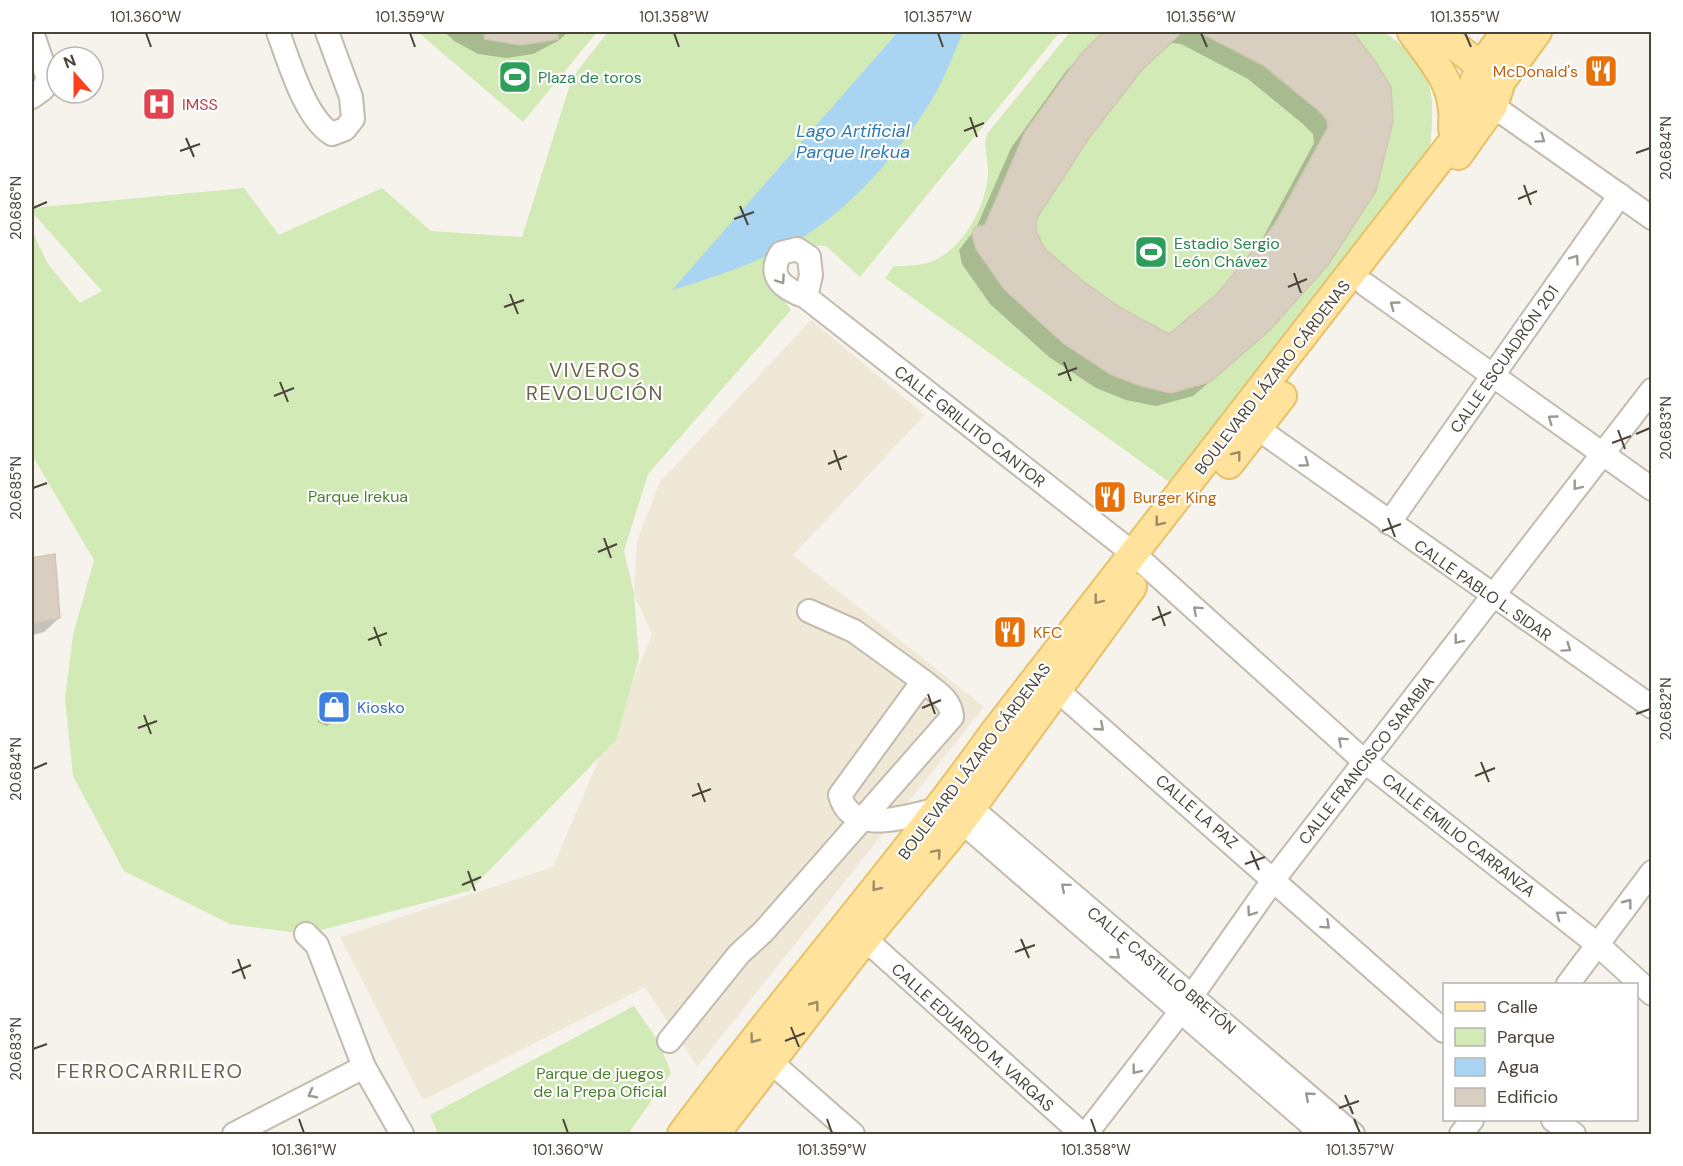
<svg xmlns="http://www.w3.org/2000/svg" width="1683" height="1166" font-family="'DM Sans',sans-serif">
<rect width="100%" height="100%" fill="#f6f3ec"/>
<polygon fill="#efe8d6" points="811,320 925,415 793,555 984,707 697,1067 645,987 423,1100 340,937 553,867 652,635 634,594 637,541 660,482"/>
<g fill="#d2eab5">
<polygon points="418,32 597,32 523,122"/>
<polygon points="608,32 1060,32 860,277 826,246 795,245 767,278 791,310 648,474 624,551 634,594 639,658 616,740 469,891 306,934 230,924 124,871 73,776 65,699 73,635 94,560 32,455 32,231 48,264 80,303 102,291 32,212 32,208 244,188 279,235 382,188 431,231 522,237 572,78"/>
<path d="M1070 32H1384C1436 69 1435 90 1430 150L1172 484 885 278 894 266C908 266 926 266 939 258 966 243 986 205 988 174 989 161 982 145 987 134Z"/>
<polygon points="634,1006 659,1042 671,1073 628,1134 438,1134 430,1115"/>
</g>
<path fill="#a9d4f2" d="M898 32H963C954 52 946 75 935 94 901 152 847 215 787 246 751 265 711 278 672 290Z"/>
<g fill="#0003" fill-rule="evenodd">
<polygon points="445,32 568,32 558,41 533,54 506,58 478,54 454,41"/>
<path d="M1105 32H1350L1374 62 1253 345 1193 396 1156 406 1126 400 1096 388 1049 357 990 304 962 264 959 250 976 228 1011 148 1066 71ZM1172 43 1181 44 1248 79 1303 124 1313 134 1314 143 1261 241 1210 302 1170 335 1118 308 1078 279 1044 250 1035 231 1036 217 1088 137 1137 74Z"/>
<polygon points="54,555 59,618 44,632 32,635 32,559"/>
<polygon points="333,699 339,700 344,710 341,716 327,726 318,722 319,710"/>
</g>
<g fill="#d8cfc1" stroke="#d3c7b4" stroke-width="1.5">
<polygon points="485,32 558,32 558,39 521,45 484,39"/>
<polygon points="1103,32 1182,32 1142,70 1089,138 1037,218 1036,231 1045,249 1079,278 1119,307 1169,334 1217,294 1275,224 1328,127 1327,120 1318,110 1263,65 1199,32 1353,32 1375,61 1391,87 1393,121 1376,191 1328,265 1269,331 1210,382 1171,393 1141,386 1110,374 1063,343 1004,289 976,249 972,234 975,227 985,225 1025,132 1080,55"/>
<polygon points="55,554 60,618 32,624 32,558"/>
<circle cx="334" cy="709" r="11"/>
</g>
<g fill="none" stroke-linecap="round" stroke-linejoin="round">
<defs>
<g id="minor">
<path d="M278 32C289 61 305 118 332 134L345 129 353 119 351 97 327 32"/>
<polyline points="32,97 43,89 48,79 32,32"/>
<polyline points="1493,106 1652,218"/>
<polyline points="1366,285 1652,489"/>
<path d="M806 297 811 275 809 257 797 249 781 253C766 277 784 289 806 297L1134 554 1364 761 1597 944 1652 994"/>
<polyline points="1257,428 1652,707"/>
<polyline points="1389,523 1620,195"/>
<path d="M809 611 854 631 923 681 840 795C851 838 909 815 939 809"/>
<polyline points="1056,689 1444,1031"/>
<polyline points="970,807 1353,1134"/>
<polyline points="961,821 1322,1134"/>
<polyline points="306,934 317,945 364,1067 402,1134"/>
<polyline points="865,939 1082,1134"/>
<polyline points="1568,984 1652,872"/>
<path d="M669 1041 739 954 764 931 952 717C951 699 936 692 923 681"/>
<polyline points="771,1062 853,1134"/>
<polyline points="1553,1120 1574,1134"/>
<polyline points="234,1134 364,1067"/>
<polyline points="1086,1134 1181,1011 1274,879 1652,390"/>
<polyline points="1461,1134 1472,1120"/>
</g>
<g id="major">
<path d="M1412 32C1435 65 1457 84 1453 128"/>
<polyline points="1437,32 1496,78"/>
<polyline points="1458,155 1493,106 1501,81 1537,32"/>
<polyline points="1229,464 1282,396"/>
<path d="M682 1134C783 998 895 871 994 733L1452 143 1480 67 1506 32"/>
<polyline points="715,1134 865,939 952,834 1132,587"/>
</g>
</defs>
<use href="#minor" stroke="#c2bbae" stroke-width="26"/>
<use href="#major" stroke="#e6c16a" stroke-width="32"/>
<use href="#minor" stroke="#fff" stroke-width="22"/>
<use href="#major" stroke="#ffe39c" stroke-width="28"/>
</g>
<defs><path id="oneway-chevron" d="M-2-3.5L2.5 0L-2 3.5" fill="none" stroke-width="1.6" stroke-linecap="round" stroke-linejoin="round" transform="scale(1.5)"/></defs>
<g stroke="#9c9892">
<use href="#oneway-chevron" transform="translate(1541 139) rotate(35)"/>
<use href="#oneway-chevron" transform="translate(1575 259) rotate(-55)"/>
<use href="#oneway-chevron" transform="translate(781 280) rotate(56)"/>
<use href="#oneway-chevron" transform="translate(1394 305) rotate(-144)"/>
<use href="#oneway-chevron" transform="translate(1552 419) rotate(-144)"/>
<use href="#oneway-chevron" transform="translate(1305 463) rotate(36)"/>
<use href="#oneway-chevron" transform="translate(1577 486) rotate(128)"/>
<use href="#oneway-chevron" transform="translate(1197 610) rotate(-138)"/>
<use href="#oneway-chevron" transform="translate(1458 640) rotate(128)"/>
<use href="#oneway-chevron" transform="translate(1567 648) rotate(35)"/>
<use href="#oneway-chevron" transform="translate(1100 727) rotate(41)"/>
<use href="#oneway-chevron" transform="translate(1342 741) rotate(-138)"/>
<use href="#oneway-chevron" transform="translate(1065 887) rotate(-140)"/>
<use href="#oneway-chevron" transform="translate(1628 903) rotate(-53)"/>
<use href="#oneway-chevron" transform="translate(1251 912) rotate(125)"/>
<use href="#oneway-chevron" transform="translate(1560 915) rotate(-142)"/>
<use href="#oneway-chevron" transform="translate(1326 925) rotate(42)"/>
<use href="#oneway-chevron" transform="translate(1116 955) rotate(41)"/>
<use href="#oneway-chevron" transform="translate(1136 1070) rotate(128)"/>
<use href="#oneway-chevron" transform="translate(312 1094) rotate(152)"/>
<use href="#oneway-chevron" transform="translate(1309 1096) rotate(-139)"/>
</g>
<g stroke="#9c8c66">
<use href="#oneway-chevron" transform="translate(1237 455) rotate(-52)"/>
<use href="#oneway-chevron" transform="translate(1159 522) rotate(128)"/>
<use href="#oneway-chevron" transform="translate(1098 600) rotate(128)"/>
<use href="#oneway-chevron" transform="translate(937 853) rotate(-50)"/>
<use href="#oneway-chevron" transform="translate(876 887) rotate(129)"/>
<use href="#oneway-chevron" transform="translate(815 1005) rotate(-53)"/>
<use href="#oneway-chevron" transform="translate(754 1039) rotate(127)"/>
</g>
<path fill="none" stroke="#4b4439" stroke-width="2" d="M146 33 151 47M410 33 415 47M674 33 679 47M938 33 943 47M1201 33 1207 47M1465 33 1471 47M970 117 977 137M964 131 984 123M186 138 194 157M180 151 200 144M1636 153 1650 148M1524 185 1531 205M1518 199 1537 191M740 206 748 225M33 208 47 202M734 219 754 212M1294 273 1301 293M1288 287 1307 279M510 294 518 314M504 307 524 300M1064 362 1071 381M1058 375 1077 368M280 382 288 402M274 396 294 388M1618 430 1625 449M1636 434 1650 428M1612 443 1631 436M834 450 841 470M828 464 847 456M33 488 47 483M1388 518 1395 537M1382 531 1401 524M604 538 611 558M598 552 617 544M1158 606 1165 626M1152 620 1171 612M374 627 381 646M368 640 387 633M928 694 935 714M922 708 941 700M1636 714 1650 709M144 715 151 734M138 728 157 721M1481 762 1489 782M33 769 47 763M1475 776 1495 768M698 783 705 802M692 796 711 789M1251 851 1259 870M1245 864 1265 857M468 871 475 891M462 885 481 877M1021 939 1029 958M1015 952 1035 945M238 959 245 979M232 973 251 965M791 1027 799 1047M785 1041 805 1033M33 1049 47 1044M1345 1095 1353 1114M1339 1108 1359 1101M299 1119 304 1133M563 1119 568 1133M827 1119 832 1133M1091 1119 1096 1133M1354 1119 1360 1133"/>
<defs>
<symbol id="restaurant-square" viewBox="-11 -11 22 22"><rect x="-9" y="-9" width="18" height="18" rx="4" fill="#e8710a" stroke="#fff"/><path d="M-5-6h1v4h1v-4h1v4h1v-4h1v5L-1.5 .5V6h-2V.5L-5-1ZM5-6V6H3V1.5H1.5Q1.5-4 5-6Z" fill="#fff"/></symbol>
<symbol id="stadium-square" viewBox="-11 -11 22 22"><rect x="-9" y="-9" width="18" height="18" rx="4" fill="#2e9e5b" stroke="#fff"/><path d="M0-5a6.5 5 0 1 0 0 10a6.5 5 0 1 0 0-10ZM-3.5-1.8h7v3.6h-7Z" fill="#fff"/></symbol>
<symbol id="hospital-square" viewBox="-11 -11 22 22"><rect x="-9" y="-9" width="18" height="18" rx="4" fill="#e0444e" stroke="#fff"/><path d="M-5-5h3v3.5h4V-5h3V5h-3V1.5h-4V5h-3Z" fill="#fff"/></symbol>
<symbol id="shop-square" viewBox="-11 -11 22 22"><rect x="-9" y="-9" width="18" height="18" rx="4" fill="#3f7fe0" stroke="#fff"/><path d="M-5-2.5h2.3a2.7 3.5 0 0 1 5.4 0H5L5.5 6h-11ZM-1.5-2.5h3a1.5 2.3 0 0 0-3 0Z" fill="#fff"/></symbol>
</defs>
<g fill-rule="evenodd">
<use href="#restaurant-square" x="1582" y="52" width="38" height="38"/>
<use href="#stadium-square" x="496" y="58" width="38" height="38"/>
<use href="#hospital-square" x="140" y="85" width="38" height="38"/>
<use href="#stadium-square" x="1132" y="233" width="38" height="38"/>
<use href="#restaurant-square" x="1091" y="478" width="38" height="38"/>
<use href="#restaurant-square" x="991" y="613" width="38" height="38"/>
<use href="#shop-square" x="315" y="688" width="38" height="38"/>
</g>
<g text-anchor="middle" stroke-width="4.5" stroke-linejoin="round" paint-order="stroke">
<g font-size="16" fill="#c56008" stroke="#fff" text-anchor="start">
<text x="1578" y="77" text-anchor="end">McDonald's</text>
<text x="1133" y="503">Burger King</text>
<text x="1033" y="638">KFC</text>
</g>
<g font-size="16" fill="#27864d" stroke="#fff" text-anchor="start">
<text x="538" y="83">Plaza de toros</text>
<text x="1174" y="249">Estadio Sergio<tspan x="1174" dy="18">León Chávez</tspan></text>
</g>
<g font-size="16" fill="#be3a42" stroke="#fff" text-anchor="start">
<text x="182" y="110">IMSS</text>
</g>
<g font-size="16" fill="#4b4439" stroke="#fff">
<text transform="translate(1504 359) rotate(-55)" y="6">CALLE ESCUADRÓN 201</text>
<text transform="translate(1272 377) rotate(-52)" y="6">BOULEVARD LÁZARO CÁRDENAS</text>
<text transform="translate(970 426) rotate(38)" y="6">CALLE GRILLITO CANTOR</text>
<text transform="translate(1483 590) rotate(35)" y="6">CALLE PABLO L. SIDAR</text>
<text transform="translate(1366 760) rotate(-52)" y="6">CALLE FRANCISCO SARABIA</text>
<text transform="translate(974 761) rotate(-53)" y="6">BOULEVARD LÁZARO CÁRDENAS</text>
<text transform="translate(1197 811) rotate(41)" y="6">CALLE LA PAZ</text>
<text transform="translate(1459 835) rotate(38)" y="6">CALLE EMILIO CARRANZA</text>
<text transform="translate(1162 970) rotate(40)" y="6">CALLE CASTILLO BRETÓN</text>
<text transform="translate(973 1037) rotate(42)" y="6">CALLE EDUARDO M. VARGAS</text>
</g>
<g font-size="16" fill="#4a7f2a" stroke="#fff">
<text x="358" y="502">Parque Irekua</text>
<text x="600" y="1079">Parque de juegos<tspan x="600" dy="18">de la Prepa Oficial</tspan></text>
</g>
<g font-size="16" fill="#366cbe" stroke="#fff" text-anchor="start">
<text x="357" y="713">Kiosko</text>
</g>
<g font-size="18" font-style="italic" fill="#2e7ab2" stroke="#fff">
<text x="853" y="137">Lago Artificial<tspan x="853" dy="21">Parque Irekua</tspan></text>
</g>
<g font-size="20" letter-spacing="1.5" fill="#6e6250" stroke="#fff">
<text x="595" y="377">VIVEROS<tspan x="595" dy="23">REVOLUCIÓN</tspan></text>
<text x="150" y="1078">FERROCARRILERO</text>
</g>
</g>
<rect width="1683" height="1166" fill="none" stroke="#ffffff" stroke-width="66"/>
<rect x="1443" y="983" width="195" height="138" fill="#ffffff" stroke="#b7b4b0" stroke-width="1.5"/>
<rect x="1455" y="1002" width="30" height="9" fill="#ffe39c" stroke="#b7b4b0" stroke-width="1.5"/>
<text x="1497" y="1013" font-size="18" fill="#4b4439">Calle</text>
<rect x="1455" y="1028" width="30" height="18" fill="#d2eab5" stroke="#b7b4b0" stroke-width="1.5"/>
<text x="1497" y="1043" font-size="18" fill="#4b4439">Parque</text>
<rect x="1455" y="1058" width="30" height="18" fill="#a9d4f2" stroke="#b7b4b0" stroke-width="1.5"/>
<text x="1497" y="1073" font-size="18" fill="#4b4439">Agua</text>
<rect x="1455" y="1088" width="30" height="18" fill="#d8cfc1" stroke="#b7b4b0" stroke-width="1.5"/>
<text x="1497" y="1103" font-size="18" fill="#4b4439">Edificio</text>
<g transform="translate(75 75) rotate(339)"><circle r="28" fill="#ffffff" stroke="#b7b4b0" stroke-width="1.5"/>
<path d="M0-4.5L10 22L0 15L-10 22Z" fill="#fc3f1d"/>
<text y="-9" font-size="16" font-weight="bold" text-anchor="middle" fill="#4b4439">N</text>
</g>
<rect x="33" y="33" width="1617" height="1100" fill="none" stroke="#4b4439" stroke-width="2"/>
<g font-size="15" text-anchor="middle" fill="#4b4439">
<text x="146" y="22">101.360°W</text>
<text x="410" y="22">101.359°W</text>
<text x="674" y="22">101.358°W</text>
<text x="938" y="22">101.357°W</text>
<text x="1201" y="22">101.356°W</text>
<text x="1465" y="22">101.355°W</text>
<text transform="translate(1666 148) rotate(-90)" y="5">20.684°N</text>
<text transform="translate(16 208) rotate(-90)" y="5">20.686°N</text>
<text transform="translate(1666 428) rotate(-90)" y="5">20.683°N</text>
<text transform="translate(16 488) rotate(-90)" y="5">20.685°N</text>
<text transform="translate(1666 709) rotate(-90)" y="5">20.682°N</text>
<text transform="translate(16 769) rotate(-90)" y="5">20.684°N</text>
<text transform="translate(16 1049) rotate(-90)" y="5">20.683°N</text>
<text x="304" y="1155">101.361°W</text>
<text x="568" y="1155">101.360°W</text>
<text x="832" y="1155">101.359°W</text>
<text x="1096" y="1155">101.358°W</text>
<text x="1360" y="1155">101.357°W</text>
</g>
</svg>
